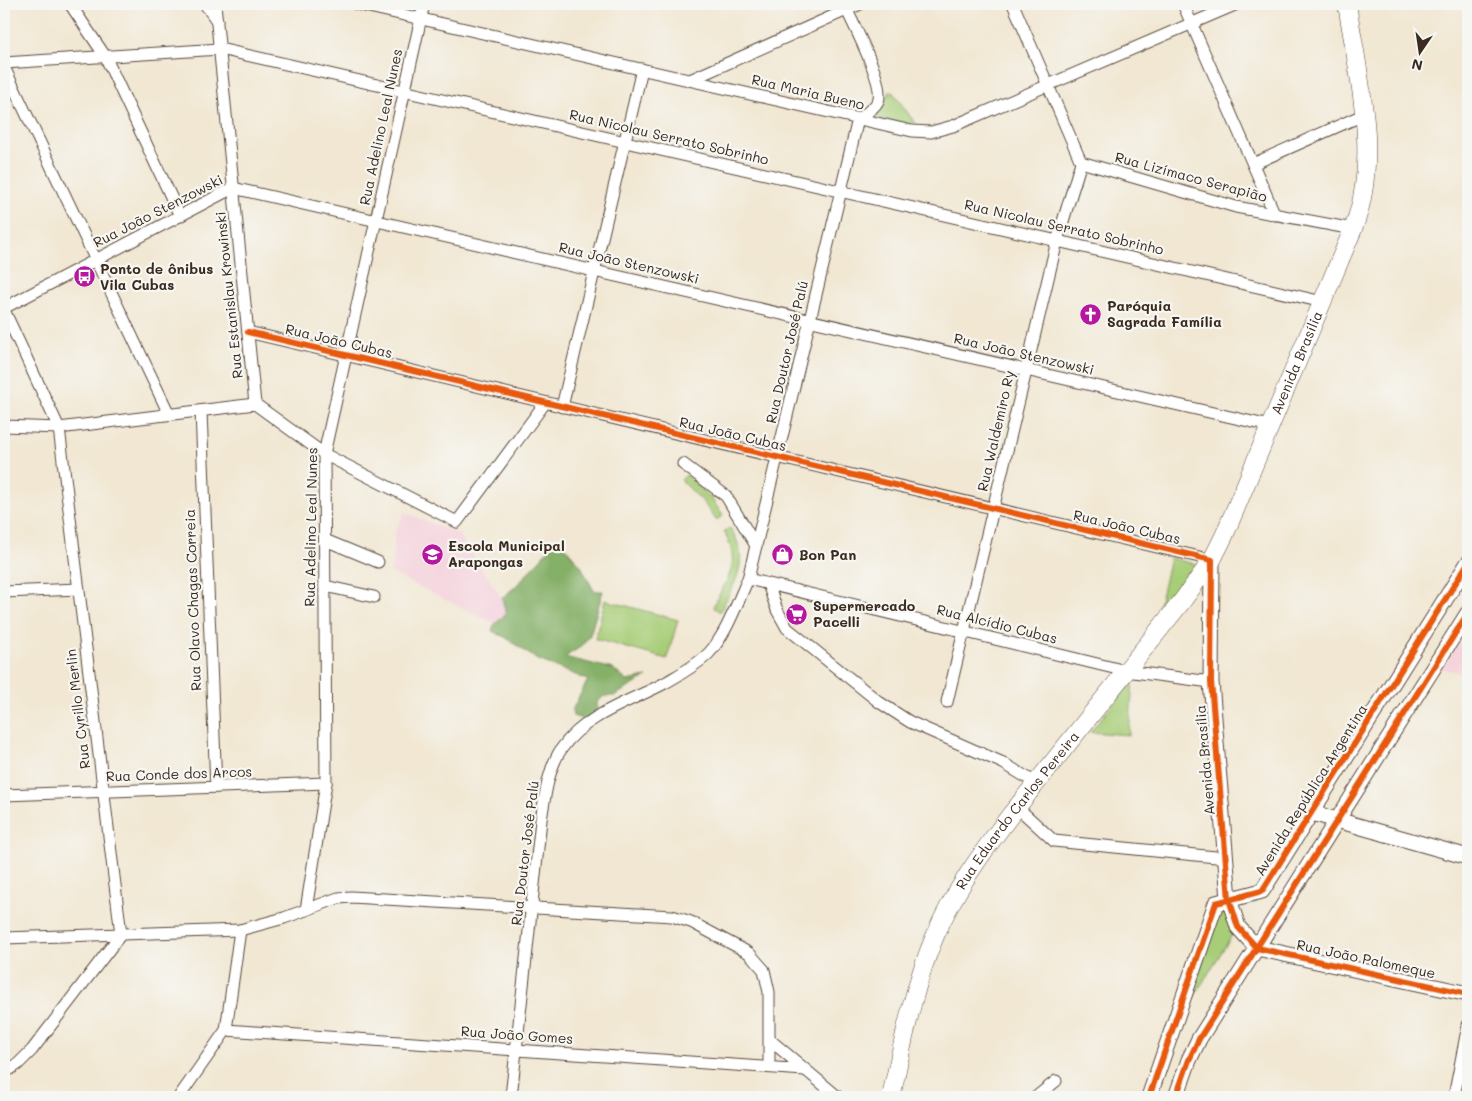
<svg xmlns="http://www.w3.org/2000/svg" width="1472" height="1101" font-family="Mali,sans-serif">
<rect width="100%" height="100%" fill="#f6f6f2"/>
<filter id="ink" filterUnits="userSpaceOnUse"><feTurbulence type="fractalNoise" baseFrequency=".02" numOctaves="2"/><feDisplacementMap in="SourceGraphic" scale="10" xChannelSelector="R" yChannelSelector="G"/><feConvolveMatrix kernelMatrix="1 2 1 2 8 2 1 2 1" color-interpolation-filters="sRGB"/></filter>
<filter id="wash" filterUnits="userSpaceOnUse"><feTurbulence type="fractalNoise" baseFrequency=".0096" numOctaves="4" result="noise"/><feDisplacementMap in="SourceGraphic" scale="20" xChannelSelector="R" yChannelSelector="G"/><feGaussianBlur stdDeviation="1.12" result="paint"/><feColorMatrix in="noise" values="0 0 0 0 0 0 0 0 0 0 0 0 0 0 0 0 0 1.4 0 .05"/><feComposite in="paint" operator="in"/></filter>
<g filter="url(#wash)">
<rect width="100%" height="100%" fill="#f1e7d2"/>
<g fill="#f5cfda">
<polygon points="404,512 458,534 502,598 506,614 495,624 391,573 395,532"/>
<polygon points="1468,631 1468,674 1441,669"/>
</g>
<g fill="#a7cd77" stroke="#717c4a">
<polygon points="891,90 918,127 876,118"/>
<polygon points="686,475 711,498 723,516 716,520 703,502 681,480"/>
<path d="M730 528C752 561 735 581 720 612L713 607C728 575 742 566 724 531Z"/>
<polygon points="1170,558 1199,565 1156,618"/>
<polygon points="605,600 678,620 667,659 595,639"/>
<polygon points="1133,680 1129,735 1090,732"/>
<polygon points="1223,905 1234,932 1182,1016"/>
</g>
<polygon fill="#85b068" stroke="#606d43" points="558,539 581,566 594,591 603,591 590,635 582,646 565,657 613,669 627,681 647,677 614,696 604,696 597,702 598,710 586,720 573,716 572,710 588,680 536,659 505,637 492,631 494,625 506,614 502,598 516,586"/>
</g>
<g filter="url(#ink)">
<g fill="none" stroke-linecap="round" stroke-linejoin="round">
<defs>
<g id="street">
<polyline points="70,4 105,56 180,216"/>
<polyline points="205,4 217,21"/>
<polyline points="215,4 255,404"/>
<polyline points="356,4 912,131 931,132 953,126 1237,4"/>
<polyline points="1183,4 1275,215"/>
<polyline points="4,63 220,49 1323,302"/>
<polyline points="4,67 169,414"/>
<polyline points="690,80 860,4"/>
<polyline points="1081,162 1236,207 1353,229"/>
<polyline points="1253,164 1363,115"/>
<polyline points="4,308 233,188 1270,426"/>
<polyline points="4,310 59,428 121,934 32,1050 18,1064 4,1073"/>
<polyline points="248,332 1212,560"/>
<polyline points="562,407 642,69"/>
<polyline points="201,411 216,787"/>
<polyline points="4,426 59,428 255,404 324,454 457,522 545,403"/>
<polyline points="683,464 726,496 756,546"/>
<polyline points="325,540 378,562"/>
<polyline points="748,579 1126,671 1211,682"/>
<polyline points="768,584 777,610 787,628 879,702 910,722 1003,763 1036,783"/>
<polyline points="325,586 374,597"/>
<polyline points="4,592 79,589"/>
<polyline points="947,702 1057,241 1081,162 1013,4"/>
<polyline points="4,795 326,783"/>
<polyline points="1017,807 1054,841 1226,858"/>
<polyline points="306,910 326,783 324,454 424,4"/>
<polyline points="4,938 240,930 284,918 338,898 351,897 672,916 691,922 749,953 764,970 769,992 769,1067"/>
<polyline points="226,1030 805,1070"/>
<polyline points="770,1040 838,1097"/>
<polyline points="179,1097 226,1030 240,930"/>
<path d="M511 1097 541 820C545 796 548 768 562 748 585 715 631 701 665 683 680 674 696 666 709 653 727 633 737 603 748 579L858 119C865 114 874 109 878 101 886 85 852 22 844 4"/>
<polyline points="1036,1097 1056,1081"/>
<polyline points="1454,1097 1468,1025"/>
</g>
<g id="secondary">
<polyline points="1212,560 1211,682 1229,899 1238,927 1257,948 1468,994"/>
<polyline points="1312,813 1468,857"/>
<polyline points="1149,1097 1216,903 1262,891 1468,563"/>
<polyline points="1176,1097 1189,1060 1199,1039 1468,613"/>
</g>
<g id="primary">
<path id="s1" d="M891 1097C903 1043 913 987 935 936 953 893 981 854 1009 817L1183 600 1212 560 1224 536 1353 229C1381 158 1358 76 1347 4"/>
</g>
</defs>
<use href="#street" stroke="#564639" stroke-width="13"/>
<use href="#secondary" stroke="#564639" stroke-width="17"/>
<use href="#primary" stroke="#564639" stroke-width="19"/>
<use href="#street" stroke="#fff" stroke-width="11"/>
<use href="#secondary" stroke="#fff" stroke-width="15"/>
<use href="#primary" stroke="#fff" stroke-width="18"/>
<defs>
<g id="cycleway">
<polyline points="248,332 1212,560 1211,682 1229,899 1238,927 1257,948 1468,994"/>
<polyline points="1149,1097 1216,903 1262,891 1468,563"/>
<polyline points="1176,1097 1189,1060 1199,1039 1468,613"/>
</g>
</defs>
<use href="#cycleway" stroke="#f6f6f2" stroke-width="9"/>
<use href="#cycleway" stroke="#e8590c" stroke-width="6"/>
</g>
</g>
<defs>
<symbol id="bus-disc" viewBox="-11 -11 22 22"><circle r="9.5" fill="#b5179e" stroke="#f6f6f2"/><path d="M-5-6H5V4H4V6H2V4H-2V6H-4V4H-5ZM-3.5-4V0h7V-4ZM-3.5 1.2v1.5H-2V1.2ZM2 1.2v1.5H3.5V1.2Z" fill="#fff"/></symbol>
<symbol id="church-disc" viewBox="-11 -11 22 22"><circle r="9.5" fill="#b5179e" stroke="#f6f6f2"/><path d="M-1.2-6h2.4v3.5h3.3v2.4h-3.3V6h-2.4V-.1h-3.3v-2.4h3.3Z" fill="#fff"/></symbol>
<symbol id="school-disc" viewBox="-11 -11 22 22"><circle r="9.5" fill="#b5179e" stroke="#f6f6f2"/><path d="M0-5L7-2L0 1L-7-2ZM-4 1L0 2.5L4 1V4Q0 6-4 4Z" fill="#fff"/></symbol>
<symbol id="shop-disc" viewBox="-11 -11 22 22"><circle r="9.5" fill="#b5179e" stroke="#f6f6f2"/><path d="M-5-2.5h2.3a2.7 3.5 0 0 1 5.4 0H5L5.5 6h-11ZM-1.5-2.5h3a1.5 2.3 0 0 0-3 0Z" fill="#fff"/></symbol>
<symbol id="supermarket-disc" viewBox="-11 -11 22 22"><circle r="9.5" fill="#b5179e" stroke="#f6f6f2"/><path d="M-6-5.5h2.5l.6 2H6L4.5 2H-2.5L-4.4-4H-6ZM-1.5 3.2a1.3 1.3 0 1 0 .1 0ZM3 3.2a1.3 1.3 0 1 0 .1 0Z" fill="#fff"/></symbol>
</defs>
<g fill-rule="evenodd">
<use href="#bus-disc" x="72" y="264" width="25" height="25"/>
<use href="#church-disc" x="1078" y="302" width="25" height="25"/>
<use href="#school-disc" x="420" y="542" width="25" height="25"/>
<use href="#shop-disc" x="770" y="542" width="25" height="25"/>
<use href="#supermarket-disc" x="784" y="602" width="25" height="25"/>
</g>
<g text-anchor="middle" stroke-width="4.5" stroke-linejoin="round" paint-order="stroke">
<g font-size="14" fill="#3b2a1e" stroke="#f6f6f2">
<text transform="translate(808 92) rotate(13)" y="5">Rua Maria Bueno</text>
<text transform="translate(381 127) rotate(-78)" y="5">Rua Adelino Leal Nunes</text>
<text transform="translate(669 137) rotate(13)" y="5">Rua Nicolau Serrato Sobrinho</text>
<text transform="translate(1191 177) rotate(15)" y="5">Rua Lizímaco Serapião</text>
<text transform="translate(158 211) rotate(-27)" y="5">Rua João Stenzowski</text>
<text transform="translate(1064 227) rotate(13)" y="5">Rua Nicolau Serrato Sobrinho</text>
<text transform="translate(629 263) rotate(13)" y="5">Rua João Stenzowski</text>
<text transform="translate(229 295) rotate(-96)" y="5">Rua Estanislau Krowinski</text>
<text transform="translate(339 341) rotate(13)" y="5">Rua João Cubas</text>
<text transform="translate(787 352) rotate(-77)" y="5">Rua Doutor José Palú</text>
<text transform="translate(1024 354) rotate(13)" y="5">Rua João Stenzowski</text>
<text dy="5" stroke="none"><textPath href="#s1" startOffset="850">Avenida Brasília</textPath></text>
<text transform="translate(996 431) rotate(-77)" y="5">Rua Waldemiro Ry</text>
<text transform="translate(733 434) rotate(13)" y="5">Rua João Cubas</text>
<text transform="translate(311 527) rotate(-89)" y="5">Rua Adelino Leal Nunes</text>
<text transform="translate(1127 527) rotate(13)" y="5">Rua João Cubas</text>
<text transform="translate(193 600) rotate(-92)" y="5">Rua Olavo Chagas Correia</text>
<text transform="translate(997 624) rotate(14)" y="5">Rua Alcídio Cubas</text>
<text transform="translate(78 709) rotate(-97)" y="5">Rua Cyrillo Merlin</text>
<text transform="translate(1205 760) rotate(-95)" y="5">Avenida Brasília</text>
<text transform="translate(179 774) rotate(-2)" y="5">Rua Conde dos Arcos</text>
<text transform="translate(1311 790) rotate(-58)" y="5">Avenida República Argentina</text>
<text dy="5" stroke="none"><textPath href="#s1" startOffset="318">Rua Eduardo Carlos Pereira</textPath></text>
<text transform="translate(525 853) rotate(-83)" y="5">Rua Doutor José Palú</text>
<text transform="translate(1366 959) rotate(12)" y="5">Rua João Palomeque</text>
<text transform="translate(517 1035) rotate(4)" y="5">Rua João Gomes</text>
</g>
<g font-size="14" font-weight="bold" fill="#3b2a1e" stroke="#f6f6f2" text-anchor="start">
<text x="100" y="274">Ponto de ônibus<tspan x="100" dy="16">Vila Cubas</tspan></text>
<text x="1107" y="311">Paróquia<tspan x="1107" dy="16">Sagrada Família</tspan></text>
<text x="448" y="551">Escola Municipal<tspan x="448" dy="16">Arapongas</tspan></text>
<text x="799" y="560">Bon Pan</text>
<text x="813" y="611">Supermercado<tspan x="813" dy="16">Pacelli</tspan></text>
</g>
</g>
<rect width="1472" height="1101" fill="none" stroke="#f6f6f2" stroke-width="20"/>
<g transform="translate(1420 52) rotate(193)" stroke="#f6f6f2" stroke-width="4" paint-order="stroke">
<path d="M0-4L9 19L0 12L-9 19Z" fill="#3b2a1e"/>
<text y="-8" font-size="14" font-weight="bold" text-anchor="middle" fill="#3b2a1e">N</text>
</g>
</svg>
